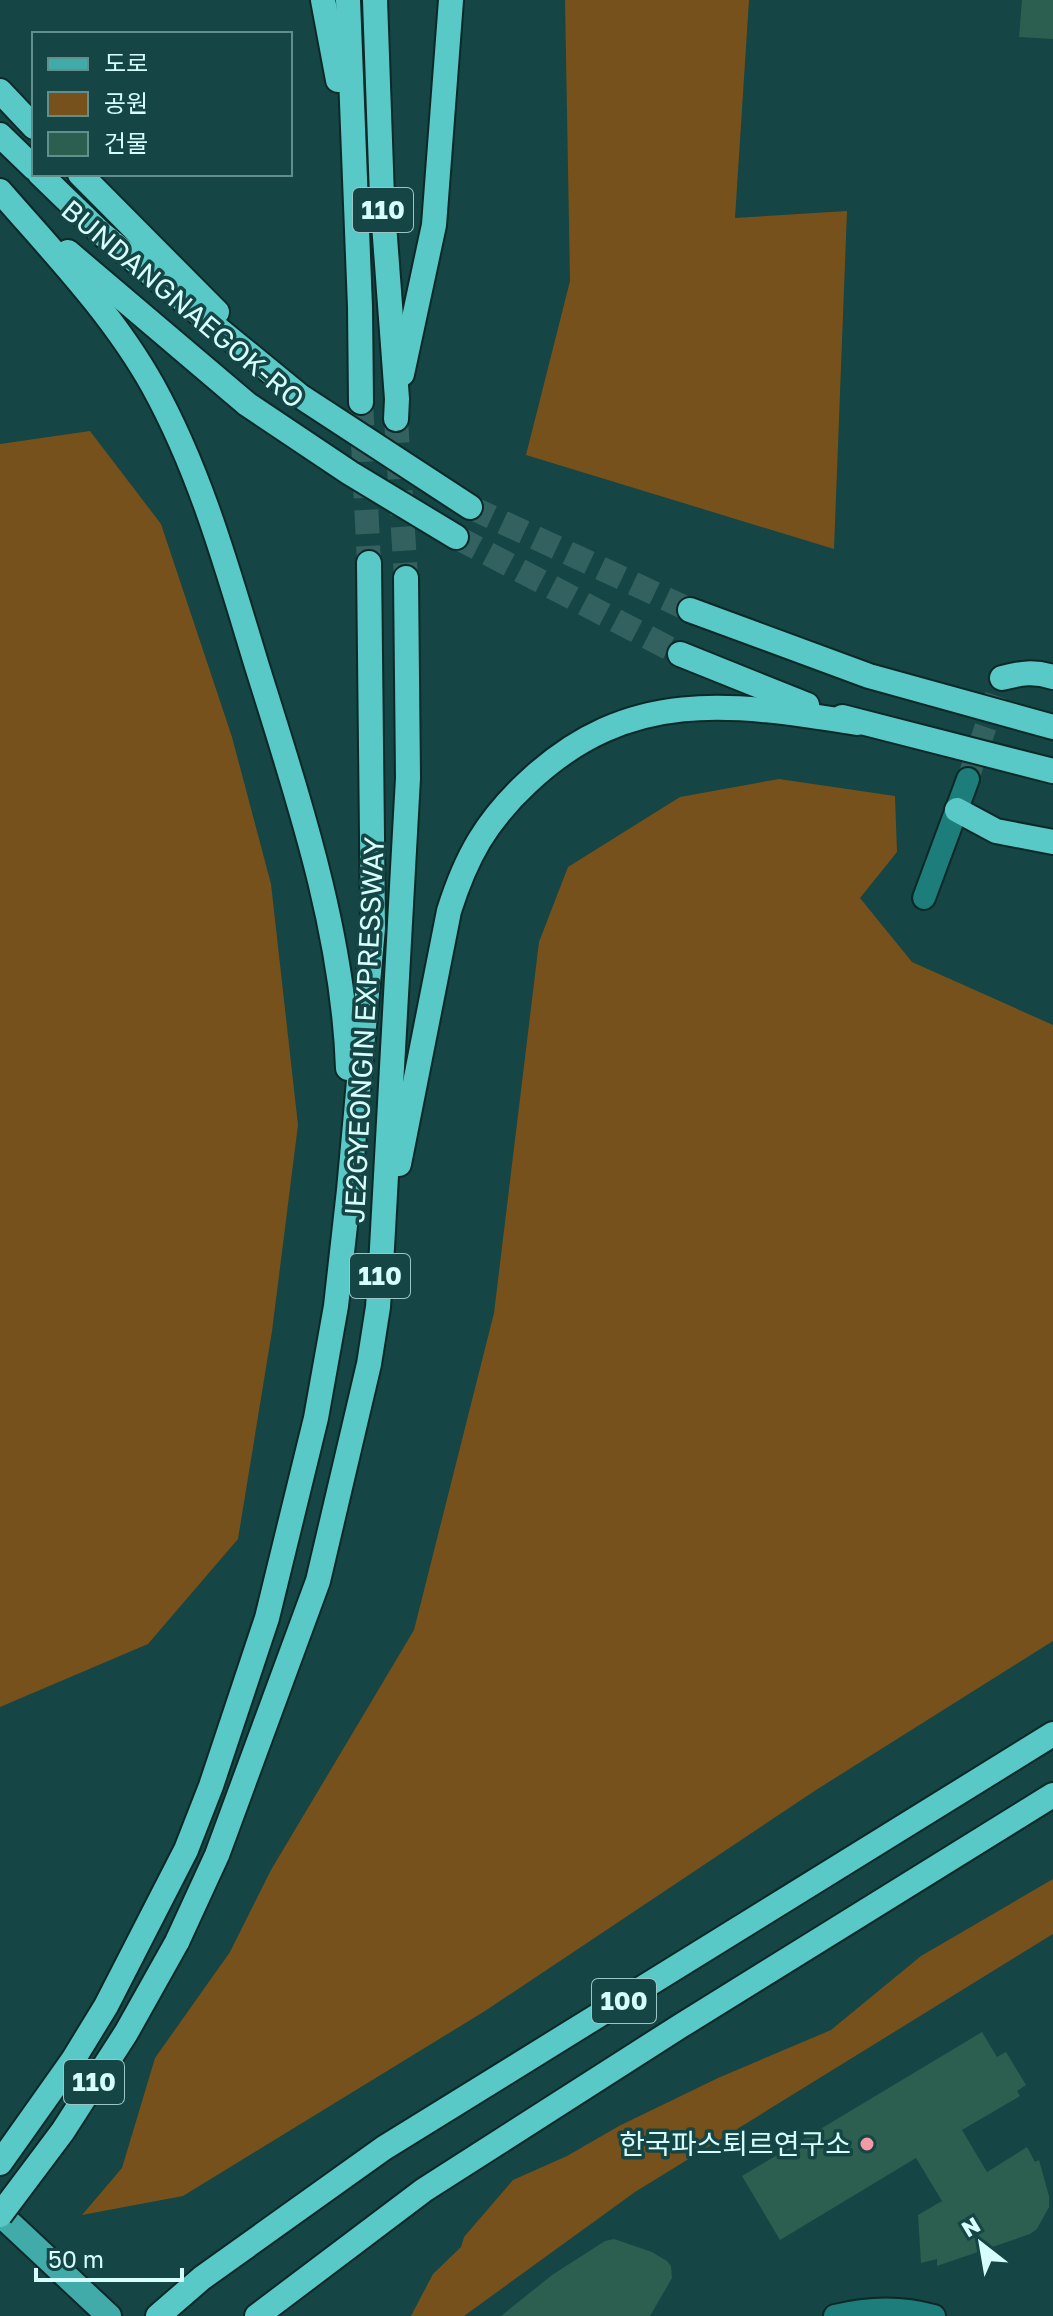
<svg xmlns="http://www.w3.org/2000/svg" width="1053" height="2316" font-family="'Golos Text','Noto Sans KR',sans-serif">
<rect width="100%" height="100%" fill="#154544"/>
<g fill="#76511b">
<polygon points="565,0 749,0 735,218 847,211 834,549 526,455 570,281"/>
<polygon points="90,431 161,524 232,737 271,884 298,1125 272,1331 238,1539 148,1644 0,1707 0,444"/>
<polygon points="779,779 895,796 897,852 860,898 912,962 1053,1025 1053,1641 816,1790 485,2011 183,2196 82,2215 122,2168 155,2058 230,1952 271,1870 414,1630 494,1313 539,942 568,867 680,797"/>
<polygon points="1053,1879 1053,1934 635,2192 464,2316 411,2316 433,2274 461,2247 464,2237 513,2180 567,2156 619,2126 718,2078 831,2030 921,1956"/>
</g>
<g fill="#2c5f50">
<polygon points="1022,0 1053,0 1053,39 1019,37"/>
<polygon points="982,2032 997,2057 1006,2052 1026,2085 1017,2091 1020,2096 962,2130 987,2172 1027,2147 1035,2162 1039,2160 1049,2196 1049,2207 1037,2229 1030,2234 937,2266 937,2259 921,2263 918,2215 942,2201 916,2158 780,2240 742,2176"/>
<polygon points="614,2239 652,2252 667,2261 671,2266 672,2278 650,2316 501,2316 552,2275 605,2241"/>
</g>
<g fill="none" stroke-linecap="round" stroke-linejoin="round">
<polyline stroke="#326160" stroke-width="22" stroke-dasharray="22 11" stroke-linecap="butt" points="968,779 1002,678"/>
<g stroke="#326160" stroke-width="24" stroke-dasharray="24 12" stroke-linecap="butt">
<polyline points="361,402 369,563"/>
<polyline points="396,419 406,578"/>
<polyline points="470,507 690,610"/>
<polyline points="456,537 680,654"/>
</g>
<defs>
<g id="minor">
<polyline points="924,898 968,779"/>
<path d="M835 2316C867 2308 902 2307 934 2316"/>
</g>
<polyline id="major" points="0,2214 109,2316"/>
<g id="highway">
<polyline points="323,0 338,80"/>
<polyline points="348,0 360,307 361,402"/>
<polyline points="375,0 382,197 397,399 396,419"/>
<polyline points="0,91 34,127"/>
<polyline points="0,135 34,168"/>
<polyline points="40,174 102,234 300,396 470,507"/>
<polyline points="80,174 217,312"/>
<path d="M0 191C53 252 113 314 153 386 201 473 227 568 256 663 297 795 343 929 348 1068"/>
<polyline points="68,252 247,404 350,473 456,537"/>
<polyline points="402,374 434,225 451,0"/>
<polyline points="690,610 869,676 1053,727"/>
<polyline points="680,654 807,705"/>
<path d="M1002 678C1021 673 1034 671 1053 677"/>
<polyline points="842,717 1053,771"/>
<polyline points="957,810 996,831 1053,842"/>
<path d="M399 1164 449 911C466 857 486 821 528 782 629 687 731 703 857 723"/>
<polyline points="177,1942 217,1855 318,1581 369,1364 378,1307 382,1248 408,778 406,578"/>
<polyline points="0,2163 73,2060 106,2006 186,1850 211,1786 267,1618 316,1418 336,1306 349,1190 373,928 369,563"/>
<polyline points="158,2316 202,2278 384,2148 1053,1734"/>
<polyline points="257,2316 424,2190 682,2025 1053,1795"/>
</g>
</defs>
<use href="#minor" stroke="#0c2928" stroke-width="26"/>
<use href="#major" stroke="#0c2928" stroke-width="28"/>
<use href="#highway" stroke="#0c2928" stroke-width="28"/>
<use href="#minor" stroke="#1c7d7b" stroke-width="22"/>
<use href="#major" stroke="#40aba8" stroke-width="24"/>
<use href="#highway" stroke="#58c9c6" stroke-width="24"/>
<defs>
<polyline id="highway-bridge" points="0,2215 63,2131 126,2033 177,1942"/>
</defs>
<use href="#highway-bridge" stroke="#0c2928" stroke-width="28" stroke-linecap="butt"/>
<use href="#highway-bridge" stroke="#58c9c6" stroke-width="24"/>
</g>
<circle fill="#f49aa4" stroke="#154544" stroke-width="3" cx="867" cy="2144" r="8"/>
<g text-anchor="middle" stroke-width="7" stroke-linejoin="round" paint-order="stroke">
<g fill="#154544" stroke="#9bc6c5" stroke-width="2">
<rect x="353" y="188" width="60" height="44" rx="6"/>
<rect x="350" y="1254" width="60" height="44" rx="6"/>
<rect x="592" y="1979" width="64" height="44" rx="6"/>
<rect x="64" y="2060" width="60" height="44" rx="6"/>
</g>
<g font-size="26" font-weight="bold" fill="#d5fefc">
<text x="383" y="219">110</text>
<text x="380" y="1285">110</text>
<text x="624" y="2010">100</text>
<text x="94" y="2091">110</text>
</g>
<g font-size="28" fill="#d5fefc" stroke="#154544">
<text transform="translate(183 304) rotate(40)" y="10">BUNDANGNAEGOK-RO</text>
<text transform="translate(364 1030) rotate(-87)" y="10">JE2GYEONGIN EXPRESSWAY</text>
</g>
<g font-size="28" fill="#d5fefc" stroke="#154544" text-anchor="end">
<text x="851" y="2154">한국파스퇴르연구소</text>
</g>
</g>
<rect x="32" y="32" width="260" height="144" fill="#154544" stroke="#628f8e" stroke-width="2"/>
<rect x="48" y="58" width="40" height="12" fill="#40aba8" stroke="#628f8e" stroke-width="2"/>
<text x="104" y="72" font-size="24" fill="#d5fefc">도로</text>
<rect x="48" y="92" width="40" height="24" fill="#76511b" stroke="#628f8e" stroke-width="2"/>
<text x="104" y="112" font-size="24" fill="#d5fefc">공원</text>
<rect x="48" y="132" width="40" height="24" fill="#2c5f50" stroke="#628f8e" stroke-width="2"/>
<text x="104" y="152" font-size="24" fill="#d5fefc">건물</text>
<g transform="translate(981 2244) rotate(329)" stroke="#154544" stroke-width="6" paint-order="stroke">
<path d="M0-6L14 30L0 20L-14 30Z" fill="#d5fefc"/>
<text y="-12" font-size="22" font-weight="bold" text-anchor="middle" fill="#d5fefc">N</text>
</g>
<path d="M36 2268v12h146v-12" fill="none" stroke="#d5fefc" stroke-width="4"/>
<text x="48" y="2268" font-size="24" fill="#d5fefc" stroke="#154544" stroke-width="6" paint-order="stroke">50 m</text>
</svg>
